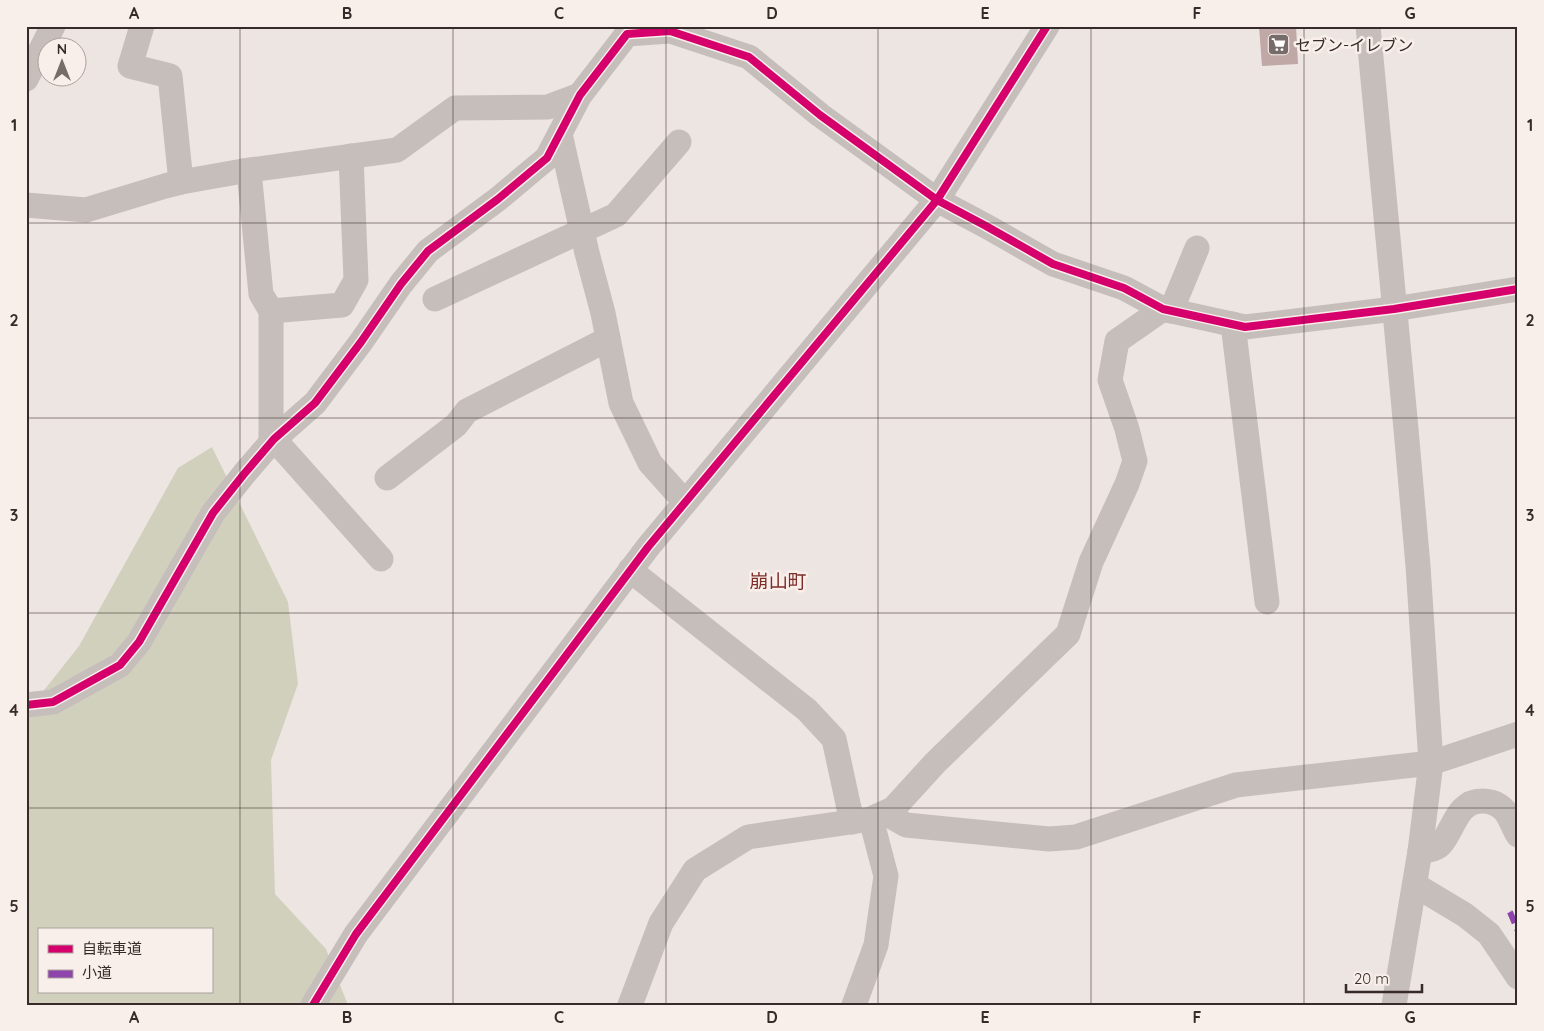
<svg xmlns="http://www.w3.org/2000/svg" width="1544" height="1031" font-family="Quicksand,'Noto Sans JP',sans-serif">
<rect width="100%" height="100%" fill="#ede5e2"/>
<path fill="#d1d0bd" fill-rule="evenodd" d="M212 447 288 602 298 684 271 760 275 894 326 949 348 1005H26V713L79 646 178 468ZM39 930H211V992H39Z"/>
<polygon fill="#bfa8a5" points="1259,26 1296,26 1298,64 1262,66"/>
<g fill="none" stroke-linecap="round" stroke-linejoin="round">
<polyline stroke="#beb7b4" stroke-width="3" stroke-dasharray="2.5 2.5" stroke-linecap="butt" points="1510,912 1518,911"/>
<g stroke="#c6bebb" stroke-width="25">
<polyline points="142,26 130,66 170,76 181,182"/>
<polyline points="1368,26 1406,429 1418,566 1431,763 1420,851 1394,1005"/>
<polyline points="26,79 53,26"/>
<polyline points="560,134 587,253 603,313 621,403 650,463 685,502"/>
<polyline points="249,171 261,294 271,311 271,443"/>
<polyline points="26,205 86,210 165,186 181,182 243,171 397,150 455,108 548,107 580,95"/>
<polyline points="435,299 616,215 679,142"/>
<polyline points="271,311 342,305 356,280 351,156"/>
<polyline points="1171,311 1197,248"/>
<polyline points="1233,324 1267,602"/>
<polyline points="274,439 381,559"/>
<polyline points="387,478 456,425 467,411 608,339"/>
<polyline points="630,570 807,710 834,739 852,822"/>
<polyline points="26,705 53,702 120,665 139,642 213,513 244,474 274,439 315,403 361,342 401,284 428,251 498,199 547,158 580,95 627,34 670,31 749,57 820,115 937,200 986,226 1053,264 1124,288 1163,309 1245,327 1394,309 1518,289"/>
<polyline points="885,813 906,825 1049,839 1076,837 1236,785 1431,763 1518,734"/>
<path d="M1420 851C1428 850 1436 850 1441 844 1454 829 1457 801 1482 801 1491 801 1499 804 1505 811 1511 818 1513 828 1518 835"/>
<polyline points="1415,885 1465,915 1489,934 1518,977"/>
<polyline points="313,1005 356,934 648,547 937,200 1047,26"/>
<polyline points="630,1005 661,923 695,870 748,837 871,819 893,809 935,763 1068,634 1091,562 1127,484 1135,461 1127,429 1110,380 1117,341 1163,309"/>
<polyline points="854,1005 876,945 886,876 871,819"/>
</g>
<polyline stroke="#8e44ad" stroke-width="6" stroke-dasharray="12 6" stroke-linecap="butt" points="1510,912 1518,931"/>
<defs>
<g id="cycleway">
<polyline points="26,705 53,702 120,665 139,642 213,513 244,474 274,439 315,403 361,342 401,284 428,251 498,199 547,158 580,95 627,34 670,31 749,57 820,115 937,200 986,226 1053,264 1124,288 1163,309 1245,327 1394,309 1518,289"/>
<polyline points="313,1005 356,934 648,547 937,200 1047,26"/>
</g>
</defs>
<use href="#cycleway" stroke="#f9efea" stroke-width="11"/>
<use href="#cycleway" stroke="#d6006c" stroke-width="8"/>
</g>
<path fill="none" stroke="#362b2a" stroke-width="1" stroke-opacity="0.55" d="M240 26V1005M453 26V1005M666 26V1005M878 26V1005M1091 26V1005M1304 26V1005M26 223H1518M26 418H1518M26 613H1518M26 808H1518"/>
<defs>
<symbol id="supermarket-square" viewBox="-11 -11 22 22"><rect x="-9" y="-9" width="18" height="18" rx="4" fill="#766c6a" stroke="#f9efea"/><path d="M-6-5.5h2.5l.6 2H6L4.5 2H-2.5L-4.4-4H-6ZM-1.5 3.2a1.3 1.3 0 1 0 .1 0ZM3 3.2a1.3 1.3 0 1 0 .1 0Z" fill="#fff"/></symbol>
</defs>
<g fill-rule="evenodd">
<use href="#supermarket-square" x="1266" y="32" width="25" height="25"/>
</g>
<g text-anchor="middle" stroke-width="5" stroke-linejoin="round" paint-order="stroke">
<g font-size="16" fill="#362b2a" stroke="#f9efea" text-anchor="start">
<text x="1295" y="51">セブン-イレブン</text>
</g>
<g font-size="19" fill="#7f2d29" stroke="#f9efea">
<text x="778" y="588">崩山町</text>
</g>
</g>
<rect width="1544" height="1031" fill="none" stroke="#f9efea" stroke-width="55"/>
<rect x="38" y="928" width="175" height="65" fill="#f9efea" stroke="#aba19d"/>
<rect x="48" y="945" width="25" height="8" fill="#d6006c" stroke="#aba19d"/>
<text x="82" y="954" font-size="15" fill="#362b2a">自転車道</text>
<rect x="48" y="970" width="25" height="8" fill="#8e44ad" stroke="#aba19d"/>
<text x="82" y="978" font-size="15" fill="#362b2a">小道</text>
<g transform="translate(62 62)"><circle r="24" fill="#f9efea" stroke="#aba19d"/>
<path d="M0-4L9 19L0 12L-9 19Z" fill="#766c6a"/>
<text y="-8" font-size="14" font-weight="bold" text-anchor="middle" fill="#362b2a">N</text>
</g>
<path d="M1346 984v8h76v-8" fill="none" stroke="#362b2a" stroke-width="2.5"/>
<text x="1354" y="984" font-size="15" fill="#362b2a" stroke="#f9efea" stroke-width="4" paint-order="stroke">20 m</text>
<rect x="28" y="28" width="1488" height="976" fill="none" stroke="#362b2a" stroke-width="2"/>
<g font-size="16" text-anchor="middle" font-weight="bold" fill="#362b2a">
<text x="134" y="19">A</text>
<text x="347" y="19">B</text>
<text x="559" y="19">C</text>
<text x="772" y="19">D</text>
<text x="985" y="19">E</text>
<text x="1197" y="19">F</text>
<text x="1410" y="19">G</text>
<text x="14" y="131">1</text>
<text x="1530" y="131">1</text>
<text x="14" y="326">2</text>
<text x="1530" y="326">2</text>
<text x="14" y="521">3</text>
<text x="1530" y="521">3</text>
<text x="14" y="716">4</text>
<text x="1530" y="716">4</text>
<text x="14" y="912">5</text>
<text x="1530" y="912">5</text>
<text x="134" y="1023">A</text>
<text x="347" y="1023">B</text>
<text x="559" y="1023">C</text>
<text x="772" y="1023">D</text>
<text x="985" y="1023">E</text>
<text x="1197" y="1023">F</text>
<text x="1410" y="1023">G</text>
</g>
</svg>
